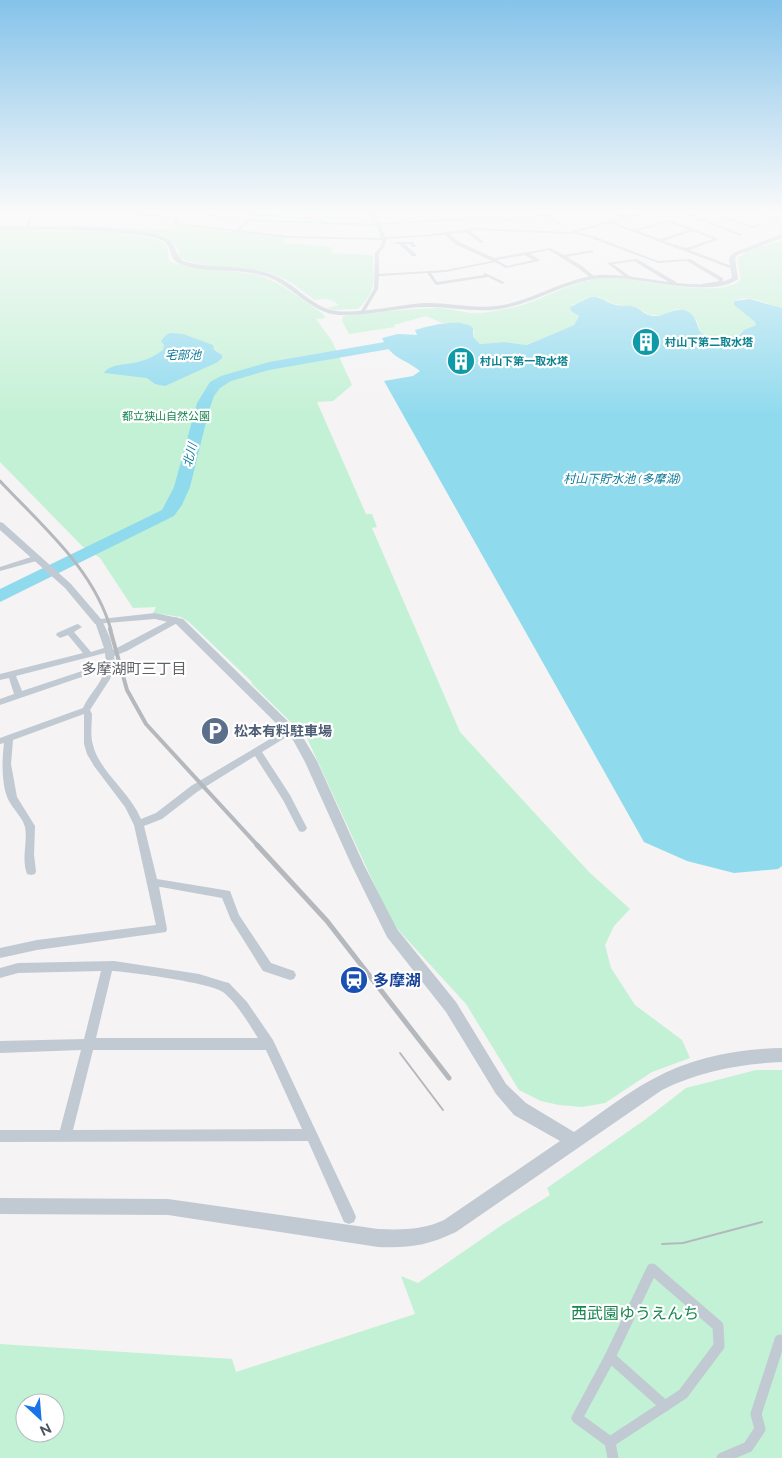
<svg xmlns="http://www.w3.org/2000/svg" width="782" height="1458" font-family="Raleway,'Noto Sans JP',sans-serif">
<rect width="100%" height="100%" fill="#f5f3f3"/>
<g fill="#c3f1d5" fill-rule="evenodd">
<path d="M172 225 287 238 282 243 331 247 332 253 373 255C373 281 378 290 358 309L334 310 327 308 339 305C331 299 325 298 315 300 304 293 294 283 282 278 252 264 218 270 187 261L179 257 178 248 164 236 116 229 124 228 169 229Z"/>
<polygon points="0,230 107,232 152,238 161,241 168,249 168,258 172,263 260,275 281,285 322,313 326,318 316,319 332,341 352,385 333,401 317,402 366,514 372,514 377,527 372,528 460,732 589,872 630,909 614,926 605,945 611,968 635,1005 682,1040 690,1058 652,1072 605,1103 582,1107 559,1105 541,1101 519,1090 466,1004 392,923 307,738 251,683 252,682 189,622 181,617 153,613 156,607 133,608 100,558 82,546 0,462"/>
<path d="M782 241V308C767 305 747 292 733 302L734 305 755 322 756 325 744 330 736 337 714 340 701 333 697 321 687 311 677 309 663 315H651L631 306 614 304 599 297 572 305 571 311 579 316 574 325 527 345 504 342 480 344 473 337 474 331 464 323H442L426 316 394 325 395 327 349 334 342 321 343 316 348 315C378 312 408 309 438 308 450 308 461 312 472 313 484 314 498 310 510 308 543 302 572 278 609 278 640 278 715 299 740 281 742 275 737 266 738 258L749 250Z"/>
<path d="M756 1070H782V1458H0V1344L232 1359 236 1372 415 1314 401 1276 418 1283 502 1225 550 1195 547 1188 646 1119 686 1088ZM25 1403H55V1433H25Z"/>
</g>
<g fill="#90daee">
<path d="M591 297C602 296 606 303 616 305 621 306 627 305 632 306 640 308 644 315 653 316 665 317 675 306 687 311 697 316 696 325 701 333L711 339 725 340 739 335 744 330 756 325 755 322 734 305V301L750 299 782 308V866L778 869 734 873 687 861 644 842 384 381 413 376 420 371C404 358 391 359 382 338L398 334 417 335 415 330C428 326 463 317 473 328V337L480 344 504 342 527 345 574 325 579 316 571 311 570 307Z"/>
<path d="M170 333 183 334 213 345 214 350 222 355V358L218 362 165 386 155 384 147 378 104 373C110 363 131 365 141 361 149 359 156 355 163 350L164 345 161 341 166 335Z"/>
</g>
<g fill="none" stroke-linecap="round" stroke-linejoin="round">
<g stroke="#90daee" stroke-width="2">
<path d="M187 211C231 220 276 223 321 222L329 213 370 211"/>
<polyline points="381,211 404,213 417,211"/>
<polyline points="319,223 382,225"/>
</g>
<polygon fill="#90daee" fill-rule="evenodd" points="385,342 391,346 389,349 269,370 231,381 220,388 214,396 209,410 190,487 182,505 174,516 0,602 0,589 162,510 174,487 197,403 210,382 221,376 269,362"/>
<g stroke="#c1cad2" stroke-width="11">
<polygon points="652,1269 718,1326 719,1346 683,1394 610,1442 577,1418 610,1357"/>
<polyline points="610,1357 665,1406"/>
<polyline points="610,1442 613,1458"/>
<polyline points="722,1458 748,1447 760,1429 756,1414 780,1340 782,1341"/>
</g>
<g fill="#c1cad2" fill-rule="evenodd">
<path d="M31 211H125L177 217 179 218 178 223 236 230 252 215 251 211H255L256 214 310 217 313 211H317L311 219 255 216 240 230 288 236 381 238 377 224 365 211H370L380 223 463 218 458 211H462L467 219 499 216 508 219 562 211H576L548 216 562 224 561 226 543 216 508 221 499 218 381 225 385 237 425 235 475 228 570 232 621 217 609 211H615L625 216 646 211 645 213 614 222 634 230 672 219V221L719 239 690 250 734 267 730 268 609 223 578 232 593 236 658 261 690 259 723 278V282L702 286V284L719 281V280L687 261 658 263 591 238 574 233 570 234 475 230 470 231 483 241V243H481L465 232 449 234 459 242 494 258 550 248 564 255 593 250V252L567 257 582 266 595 277 591 278 578 268 549 250 530 254 539 259V261L506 268 495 262 446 272 431 273 437 282 484 275 483 274 485 273 504 282V283L502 284 488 277 436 285 427 273 379 276 378 289 365 311 363 312 361 311 374 289 375 253 381 246 382 240 288 238 176 225 174 224 175 219 119 213 34 214 28 229 25 230ZM668 222 689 230 660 239 638 231ZM693 231 713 239 686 248 664 241ZM445 235 455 244 492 261 446 270 379 274V253L385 246 386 239ZM525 255 533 260 507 266 497 260Z"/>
<polygon points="677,211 684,211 743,235 740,236"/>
<polygon points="700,211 715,211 706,214"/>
<polygon points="752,211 759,211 782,219 782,221"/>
<polygon points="725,217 752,226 762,223 764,224 752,228 724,219"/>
<polygon points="781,225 782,225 782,228 780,227"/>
<polygon points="396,242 413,242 416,247 412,247 410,244 404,244 416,254 416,256 412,256 399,244 394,244"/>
<polygon points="637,259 676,282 676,283 672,284 634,261 613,264 632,278 628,279 607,263"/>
<polygon points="34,556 40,556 41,558 40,560 0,571 0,567"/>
<path d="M176 617 180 620 179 622 127 651 114 656 115 664 110 679 90 710 92 714C92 724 90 735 93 745 99 771 130 792 141 819L156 813 191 786 287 729H293L294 731 293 733 262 752 290 795 307 828 305 831 302 832 299 831 283 800 255 756 197 792 162 819 144 826 157 879 230 891 239 915 271 963 294 971 296 975 294 979 290 980 263 971 231 920 222 898 161 887H159L167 929 166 932 37 950 0 958V948L37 940 156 925 134 825 125 807 94 766 87 754 84 744V714L13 740 11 764 17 797 35 826 34 855 36 871 35 874 31 875 27 874C21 858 28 842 25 827 23 818 13 809 9 801 1 786 2 759 4 743L0 744V738L83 708C89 694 101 685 105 669L0 705V699L14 694 9 678 0 680V674L83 653 68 635 60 638 56 635 57 633 75 625 78 624 82 627 74 632 91 652 104 648 95 622 99 619 102 620 110 638 113 650ZM105 653 106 663 22 691 16 676Z"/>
<path d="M114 961 199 974 225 982 229 983 247 1002 273 1040 354 1212 356 1217 354 1222 349 1224 344 1222 308 1141 0 1142V1130H60L81 1050 0 1053V1041L84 1039 101 971 18 973 0 978V968L18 963ZM112 971C131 972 211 983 223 992 238 1004 248 1023 258 1038H96ZM93 1050H266L302 1129 73 1130Z"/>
</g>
<g fill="#c1cad2" fill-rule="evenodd">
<polygon points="642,211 647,211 644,214"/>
<path d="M0 226C48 227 116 223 161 236 179 241 173 258 186 262 214 269 245 264 273 275 295 283 311 307 336 311 359 314 398 305 424 303 452 302 479 311 508 304 538 297 567 278 599 275 638 272 697 295 732 278L729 259 733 253 782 234V238L737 255 735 259 738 279C711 299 642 277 608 278 572 278 540 301 505 308 478 314 451 306 424 307 396 308 367 316 339 315 310 313 293 286 268 277 239 267 208 274 180 264 167 259 175 245 159 239 149 235 138 235 128 234 86 229 42 230 0 230Z"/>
<path d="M0 522 3 523 71 584 101 619 155 613 183 619 301 734 317 761 364 865 397 929 456 1002 506 1084 526 1103 574 1132C600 1114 626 1093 653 1079 693 1057 737 1049 782 1048V1062C740 1064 700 1071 662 1090L456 1232C427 1246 409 1248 378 1247L168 1215 0 1214V1198L168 1199 378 1229C401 1230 423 1230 444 1220L560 1141 514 1115 496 1094 446 1012 387 937 352 866 305 762 293 740 176 624 155 619 95 624 65 588 0 530Z"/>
</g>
<g stroke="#b5b8bd" stroke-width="2">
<polyline points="400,1053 443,1110"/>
<polyline points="662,1244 683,1243 762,1222"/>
</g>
<path stroke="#b5b8bd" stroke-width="3" d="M0 481C42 526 94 569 111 630"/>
<polyline stroke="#b5b8bd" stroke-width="4" points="110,629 127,690 146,724 259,847"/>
<polyline stroke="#b5b8bd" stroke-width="5" points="257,845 327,921 449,1078"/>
</g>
<linearGradient id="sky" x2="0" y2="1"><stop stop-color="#85c3ea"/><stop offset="0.51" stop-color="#fafafa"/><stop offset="1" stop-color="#fafafa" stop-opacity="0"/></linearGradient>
<rect width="782" height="416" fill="url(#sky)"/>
<defs>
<symbol id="building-disc" viewBox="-11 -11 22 22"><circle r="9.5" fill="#0f9aa8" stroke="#fff"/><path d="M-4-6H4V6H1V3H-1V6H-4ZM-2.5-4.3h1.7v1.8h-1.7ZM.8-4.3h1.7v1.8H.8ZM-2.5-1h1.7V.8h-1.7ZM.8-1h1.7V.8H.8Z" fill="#fff"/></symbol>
<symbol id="parking-disc" viewBox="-11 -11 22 22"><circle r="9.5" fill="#5c6f8a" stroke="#fff"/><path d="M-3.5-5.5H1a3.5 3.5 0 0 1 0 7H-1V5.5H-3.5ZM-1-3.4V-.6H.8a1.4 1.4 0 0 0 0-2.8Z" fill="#fff"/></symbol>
<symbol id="station-disc" viewBox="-11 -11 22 22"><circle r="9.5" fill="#1a4fb4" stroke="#fff"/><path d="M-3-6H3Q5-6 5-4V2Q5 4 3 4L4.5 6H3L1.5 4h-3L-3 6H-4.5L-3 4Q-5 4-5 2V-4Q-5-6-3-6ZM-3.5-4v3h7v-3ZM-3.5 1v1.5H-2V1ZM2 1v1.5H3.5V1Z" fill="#fff"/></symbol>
</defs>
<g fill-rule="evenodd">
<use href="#building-disc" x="630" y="326" width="32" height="32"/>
<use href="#building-disc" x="445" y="345" width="32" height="32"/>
<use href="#parking-disc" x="199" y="715" width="32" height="32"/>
<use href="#station-disc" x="338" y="964" width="32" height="32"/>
</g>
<g text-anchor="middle" stroke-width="4.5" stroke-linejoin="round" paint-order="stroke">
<g font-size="11" font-weight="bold" fill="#0d838f" stroke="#fff" text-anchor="start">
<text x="665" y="346">村山下第二取水塔</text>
<text x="480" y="365">村山下第一取水塔</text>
</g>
<g font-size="11" fill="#17864f" stroke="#fff">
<text x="166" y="420">都立狭山自然公園</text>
</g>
<g font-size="12" font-style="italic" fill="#0c7c9b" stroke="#fff">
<text x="183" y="359">宅部池</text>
<text transform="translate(190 455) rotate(-75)" y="4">北川</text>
<text x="622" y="483">村山下貯水池 (多摩湖)</text>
</g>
<g font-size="14" font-weight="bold" fill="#4e5e75" stroke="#fff" text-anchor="start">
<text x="234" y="736">松本有料駐車場</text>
</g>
<g font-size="15" fill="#5f6368" stroke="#fff">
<text x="134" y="674">多摩湖町三丁目</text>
</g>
<g font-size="16" font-weight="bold" fill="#164399" stroke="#fff" text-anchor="start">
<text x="373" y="986">多摩湖</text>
</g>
<g font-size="16" fill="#17864f" stroke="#fff">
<text x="635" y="1319">西武園ゆうえんち</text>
</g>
</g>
<g transform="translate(40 1418) rotate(154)"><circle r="24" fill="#ffffff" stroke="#b7bbc0"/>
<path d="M0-4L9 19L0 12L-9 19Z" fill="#1a73e8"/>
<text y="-8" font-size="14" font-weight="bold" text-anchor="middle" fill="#4a5661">N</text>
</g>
</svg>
